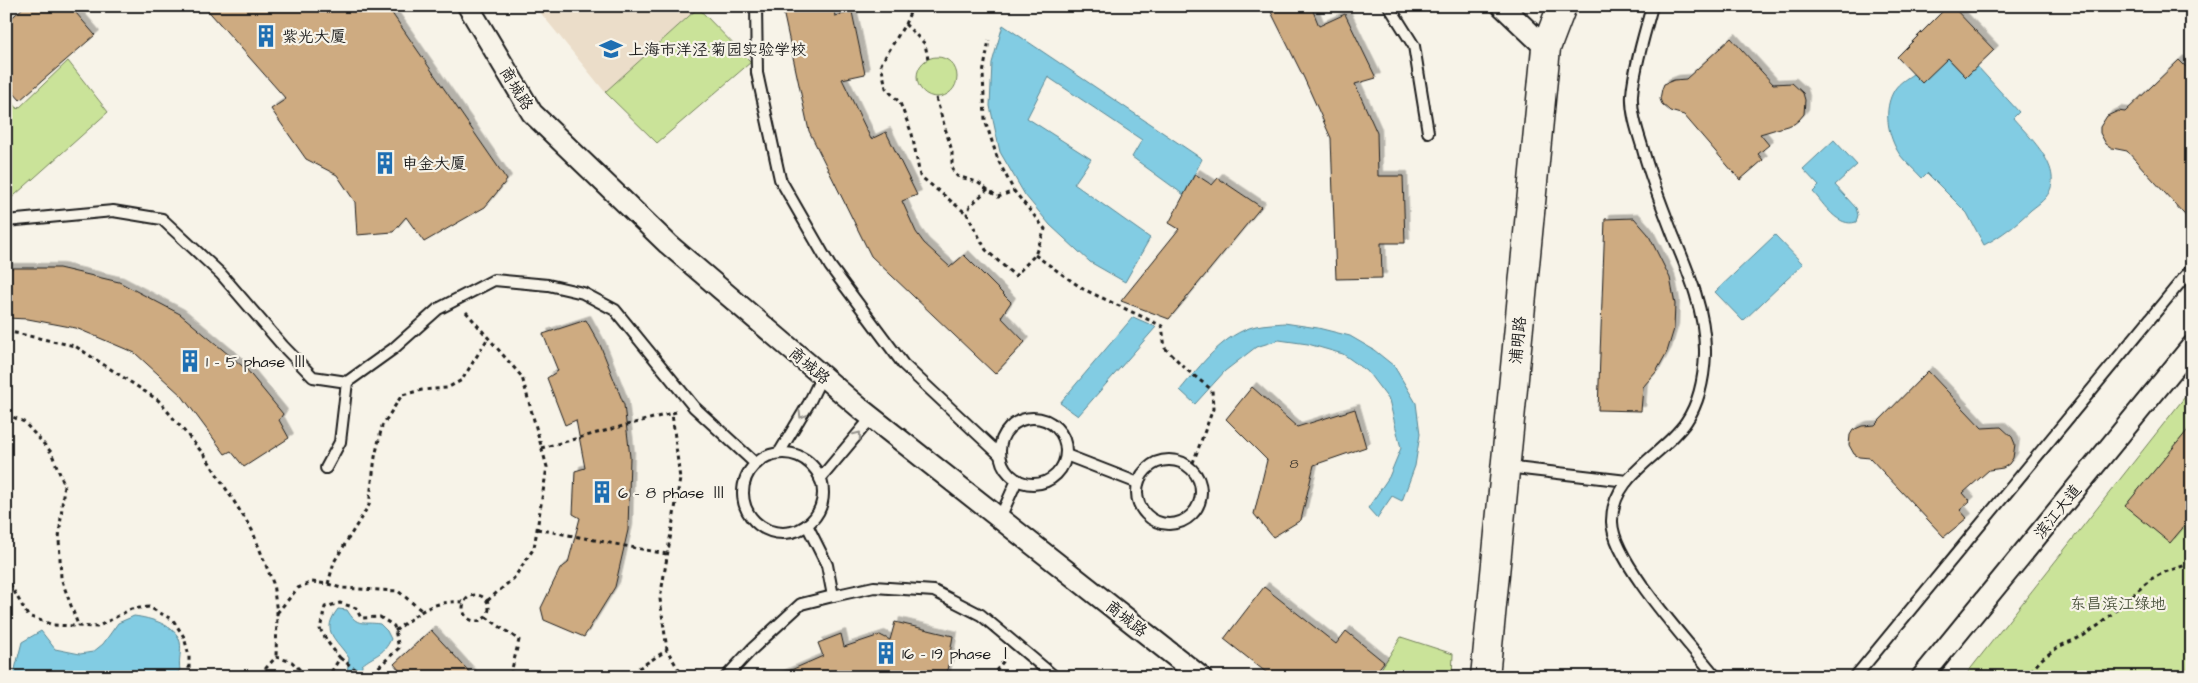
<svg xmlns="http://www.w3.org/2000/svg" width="2198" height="683" font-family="'Architects Daughter','LXGW WenKai TC',sans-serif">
<defs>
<filter id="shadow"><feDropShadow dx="4.5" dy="-4.5" stdDeviation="0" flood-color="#0004"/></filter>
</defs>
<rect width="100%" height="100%" fill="#f7f3e8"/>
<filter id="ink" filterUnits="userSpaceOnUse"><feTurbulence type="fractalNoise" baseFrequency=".02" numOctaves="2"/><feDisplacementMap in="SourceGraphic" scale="10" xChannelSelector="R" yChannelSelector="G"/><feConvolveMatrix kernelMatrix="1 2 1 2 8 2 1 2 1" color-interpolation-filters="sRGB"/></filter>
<g filter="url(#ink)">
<polygon fill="#ebddc9" points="535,6 700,6 605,92"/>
<g fill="#cae399" stroke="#73805a">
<polygon points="698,8 751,62 657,143 605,92"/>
<circle cx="937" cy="77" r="20"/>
<polygon points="68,61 108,112 6,203 6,95 18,109"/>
<polygon points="2192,388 2192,677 1964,677"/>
<polygon points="1401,637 1453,654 1452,677 1376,677"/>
</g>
<g fill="#82cce3" stroke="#598693">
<polygon points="1003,25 1202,159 1184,195 1132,157 1142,140 1048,77 1027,118 1091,159 1074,184 1150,238 1125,282 1090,262 1050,225 1025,195 1000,152 990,106 992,63"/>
<path d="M1939 49 1966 77 1977 66 2019 112 2013 118C2029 137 2067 170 2046 197 2042 202 2036 206 2031 210 2016 224 2003 235 1984 245L1967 213 1927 173 1922 178C1915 170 1906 163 1900 155 1888 137 1882 109 1895 89 1899 83 1907 78 1913 74L1922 83Z"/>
<path d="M1834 140 1857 165 1835 185 1856 208 1858 215 1856 222C1838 228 1824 204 1813 192L1819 186 1803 169Z"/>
<polygon points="1775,235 1803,264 1743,321 1715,292"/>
<polygon points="1133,317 1156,327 1078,416 1060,403"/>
<path d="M1284 323 1318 328 1350 336 1374 350 1394 366 1416 403 1420 434 1415 466 1402 501 1392 496 1377 518 1368 508 1389 477 1401 448 1389 400 1367 371 1343 354 1308 344 1279 340 1256 347 1225 371 1195 404 1180 390C1201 365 1223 334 1256 326 1265 324 1275 324 1284 323Z"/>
<path d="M338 609 347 610C358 628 362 621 380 624L387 631 391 639C383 656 375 654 362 665L361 677H344L347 673 349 658C336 638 320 632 338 609Z"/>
<path d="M134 616C150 618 176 625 180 642 182 651 178 660 180 670L173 677H13L22 642 41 631 55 649 80 654 93 652 103 644 118 623Z"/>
</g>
<g fill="#ceab81" stroke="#1c1c1c" filter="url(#shadow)">
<polygon points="25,6 70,6 95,35 20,100 6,84 6,23"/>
<polygon points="204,6 387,6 507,180 485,207 424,242 406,217 393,232 357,235 355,202 337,175 306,159 271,109 286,99"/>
<polygon points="807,6 833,6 835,16 852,12 865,74 842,79 871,139 886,132 917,195 902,201 916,232 924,243 950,267 964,255 1011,302 1001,317 1025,342 995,374 871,256 809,131 783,11"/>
<polygon points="1268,6 1311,6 1319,26 1345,14 1376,78 1355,84 1377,133 1378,176 1403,176 1405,243 1381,243 1382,278 1336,279 1331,138 1304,78"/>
<polygon points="1948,6 1952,6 1994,50 1966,77 1948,58 1922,83 1897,57"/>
<polygon points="1731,38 1773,84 1792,83 1803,93 1805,100 1804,114 1799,120 1794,124 1760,134 1769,145 1758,154 1763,160 1740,180 1684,115 1670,111 1662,104 1660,99 1662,89 1664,84 1674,80 1686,79"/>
<polygon points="2179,60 2192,73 2192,223 2127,151 2112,148 2106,144 2100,133 2100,127 2107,116 2118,111 2125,112"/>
<polygon points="1195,174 1212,185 1218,178 1261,207 1169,319 1121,301 1179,229 1169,223"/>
<polygon points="1634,218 1648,234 1670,278 1675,304 1674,329 1667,352 1656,372 1643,387 1641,411 1598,410 1605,219"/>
<polygon points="6,268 59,268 119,282 180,314 247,370 283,414 279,420 289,438 244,467 231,451 225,454 182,396 135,353 76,328 28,319 6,318"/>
<polygon points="586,320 601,347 624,405 630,457 628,530 615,587 584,637 544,620 541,608 560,569 568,563 580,518 573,514 575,471 585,468 576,420 565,425 547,378 558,371 543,334"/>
<polygon points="1928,371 1982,428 2001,427 2012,437 2015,444 2013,458 2009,464 2003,468 1989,470 1963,493 1970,501 1960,510 1967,518 1944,537 1870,458 1859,457 1854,454 1849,445 1850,435 1853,430 1862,426 1875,425"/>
<polygon points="1252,387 1297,427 1355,409 1366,447 1314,465 1301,520 1273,537 1254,514 1267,460 1226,419"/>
<polygon points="2192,425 2192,517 2170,543 2125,506"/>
<polygon points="1264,587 1336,644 1346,631 1384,662 1372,677 1272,677 1224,639"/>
<polygon points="895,622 953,636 946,677 775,677 823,656 818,643 841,634 844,647 880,635 890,640"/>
<polygon points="431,630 474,677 405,677 394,664"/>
</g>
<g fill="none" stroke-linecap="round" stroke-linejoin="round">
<defs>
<g id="service">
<polyline points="756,6 757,73 780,179 830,266 903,364 1000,455"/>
<polyline points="1389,6 1414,46 1428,132"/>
<path d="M1652 6C1645 33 1634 67 1632 95 1631 112 1637 130 1642 146 1650 177 1662 206 1673 235 1689 273 1706 313 1705 354 1704 378 1699 403 1686 422 1663 456 1611 475 1612 522 1613 562 1690 644 1716 677"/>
<polyline points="6,221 113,211 162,219 221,274 283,346 313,377 347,382 393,349 438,309 494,280 548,285 583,293 615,310 694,407 756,464"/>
<circle cx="1033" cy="451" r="33"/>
<polyline points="779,453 809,403 822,376"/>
<circle cx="783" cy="493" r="40"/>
<polyline points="1066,455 1138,483"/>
<circle cx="1169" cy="492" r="32"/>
<polyline points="1506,467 1627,481"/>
<polyline points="326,468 340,442 347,382"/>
<polyline points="820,479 872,417"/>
<polyline points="1000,518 1017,480"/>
<polyline points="807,525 827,565 833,596 874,587 934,591 981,615 1055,677"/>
<polyline points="726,677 752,649 801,604 833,596"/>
<polyline points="1855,677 2192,268"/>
</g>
<g id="minor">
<polyline points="468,6 532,113 668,244 861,409 1201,677"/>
<polyline points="1502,6 1546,48"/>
<polyline points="1922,677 2192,346"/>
</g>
<polyline id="secondary" points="1485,677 1546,48 1562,6"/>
</defs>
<use href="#service" stroke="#1c1c1c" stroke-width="14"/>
<use href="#minor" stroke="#1c1c1c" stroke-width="24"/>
<use href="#secondary" stroke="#1c1c1c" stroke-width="31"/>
<g stroke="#1c1c1c" stroke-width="3" stroke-dasharray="4 4" stroke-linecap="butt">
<polyline points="913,6 905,24 881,64 886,88 900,103 912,134 920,176 967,214"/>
<polyline points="905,24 925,44 928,59"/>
<polyline points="936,98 952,151 952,168 957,176 977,182 998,197 1014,191"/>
<polyline points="988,189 970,206 967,214 986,250 1015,276 1035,255 1045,229 1014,191 998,160 985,120 983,74 989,40"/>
<polyline points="1035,255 1083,289 1162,326 1165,348 1187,370 1212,390 1213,409 1191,468"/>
<polyline points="466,312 522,377 547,467 534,548 514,578 487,601"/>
<polyline points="6,331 75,346 158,400 206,457 252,530 273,583 277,613 276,657"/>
<polyline points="676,412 672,413 680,479 660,599 667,650 683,677"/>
<polyline points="6,414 24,422 51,452 64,484 59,539 61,578 78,625"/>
<polyline points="541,448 672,413"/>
<polyline points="537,529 667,554"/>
<polyline points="6,577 28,616 53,625 97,627 131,609 149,607 173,620 184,637 189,656 189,677"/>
<polyline points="328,584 334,562 369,505 375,457 382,426 402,395 422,390 447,388 462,380 488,338"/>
<circle cx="476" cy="608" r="13"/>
<polyline points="277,613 298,588 312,582 328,584 341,588 398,591 421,610"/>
<polyline points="486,617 519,640 510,677"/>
<path d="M395 631C419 612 432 600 465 602"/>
<polyline points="340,658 366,677"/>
<polyline points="264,677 266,668 276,657 292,662 307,677"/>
<polyline points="326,677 328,677 340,658 329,644 320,629 325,607 340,603 356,608 361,618 380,617 394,626 399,648 368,677"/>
<polyline points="625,677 667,650"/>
<polyline points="991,677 1006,658"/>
<polyline points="2025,677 2043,658 2060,646 2083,636 2099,625 2151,579 2165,572 2192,563"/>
</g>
<use href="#service" stroke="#f7f3e8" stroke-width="10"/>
<use href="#minor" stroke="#f7f3e8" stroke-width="20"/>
<use href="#secondary" stroke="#f7f3e8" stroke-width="28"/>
</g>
<defs><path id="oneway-chevron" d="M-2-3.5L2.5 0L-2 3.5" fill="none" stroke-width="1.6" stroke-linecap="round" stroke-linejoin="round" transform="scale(1.25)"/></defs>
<g stroke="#94928c">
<use href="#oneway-chevron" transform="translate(802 415) rotate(121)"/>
<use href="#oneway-chevron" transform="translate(858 435) rotate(-51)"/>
</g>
</g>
<defs>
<symbol id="building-bare" viewBox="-9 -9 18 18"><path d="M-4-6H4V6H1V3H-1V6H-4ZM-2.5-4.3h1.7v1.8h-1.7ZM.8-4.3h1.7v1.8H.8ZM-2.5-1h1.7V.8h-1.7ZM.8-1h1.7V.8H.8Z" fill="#1f6fb2" stroke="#f7f3e8" stroke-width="2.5" paint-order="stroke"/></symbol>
<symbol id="school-bare" viewBox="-9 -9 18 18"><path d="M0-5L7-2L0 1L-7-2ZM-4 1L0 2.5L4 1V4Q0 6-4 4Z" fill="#1f6fb2" stroke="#f7f3e8" stroke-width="2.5" paint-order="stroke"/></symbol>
</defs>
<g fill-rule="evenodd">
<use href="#building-bare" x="250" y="20" width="32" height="32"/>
<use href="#school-bare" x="595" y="33" width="32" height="32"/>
<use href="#building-bare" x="369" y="147" width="32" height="32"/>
<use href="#building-bare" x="174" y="345" width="32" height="32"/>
<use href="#building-bare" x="586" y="476" width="32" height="32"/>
<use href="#building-bare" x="870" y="637" width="32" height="32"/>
</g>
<g text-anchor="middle" stroke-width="4.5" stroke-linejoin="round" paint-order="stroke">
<g font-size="14" fill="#484035">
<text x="1294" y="468">8</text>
</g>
<g font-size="16" fill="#1c1c1c" stroke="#f7f3e8" text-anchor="start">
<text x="282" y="42">紫光大厦</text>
<text x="628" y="55">上海市洋泾·菊园实验学校</text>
<text x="402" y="169">申金大厦</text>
<text x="206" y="367">1 - 5 phase Ⅲ</text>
<text x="618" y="498">6 - 8 phase Ⅲ</text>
<text x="902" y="659">16 - 19 phase Ⅰ</text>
</g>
<g font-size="16" fill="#1c1c1c" stroke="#f7f3e8">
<text transform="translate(517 88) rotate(58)" y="6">商城路</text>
<text transform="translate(1517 340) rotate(-84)" y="6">浦明路</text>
<text transform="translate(810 365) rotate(40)" y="6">商城路</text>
<text transform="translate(2057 511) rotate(-51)" y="6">滨江大道</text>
<text transform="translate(1127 618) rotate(38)" y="6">商城路</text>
</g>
<g font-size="16" fill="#505842" stroke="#f7f3e8">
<text x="2118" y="609">东昌滨江绿地</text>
</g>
</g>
<rect width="2198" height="683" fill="none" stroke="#f7f3e8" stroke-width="25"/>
<rect x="12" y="12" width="2173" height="658" fill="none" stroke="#1c1c1c" stroke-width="2" filter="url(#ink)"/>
</svg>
